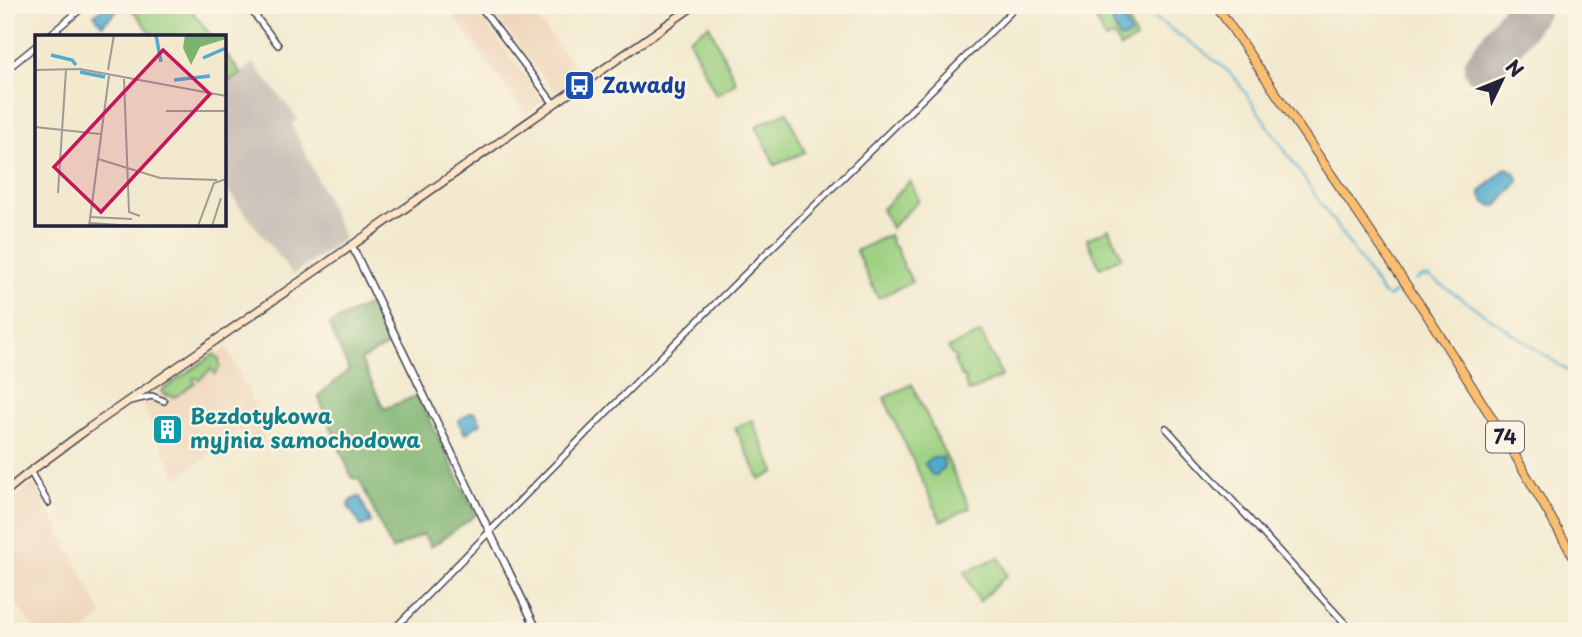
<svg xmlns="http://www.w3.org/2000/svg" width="1582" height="637" font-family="'Playpen Sans',sans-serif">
<rect width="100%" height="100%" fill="#fcf5e5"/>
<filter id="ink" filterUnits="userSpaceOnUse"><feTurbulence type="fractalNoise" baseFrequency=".0143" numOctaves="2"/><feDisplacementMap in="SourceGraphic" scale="14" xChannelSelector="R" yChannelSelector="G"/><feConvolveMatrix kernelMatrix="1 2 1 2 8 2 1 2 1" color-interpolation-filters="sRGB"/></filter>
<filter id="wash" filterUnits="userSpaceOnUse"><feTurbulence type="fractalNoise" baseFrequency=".00686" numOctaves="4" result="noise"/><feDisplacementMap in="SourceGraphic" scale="28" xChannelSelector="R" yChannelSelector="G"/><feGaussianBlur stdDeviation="1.57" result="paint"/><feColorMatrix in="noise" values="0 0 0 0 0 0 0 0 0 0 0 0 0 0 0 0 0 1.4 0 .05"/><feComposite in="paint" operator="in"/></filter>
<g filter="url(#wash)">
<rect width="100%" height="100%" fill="#f2e9ce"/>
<g fill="#efd6bc">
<polygon points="445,5 472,5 543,101 526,114"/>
<polygon points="488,5 527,5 580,74 555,93"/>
<polygon points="227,348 265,427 261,430 265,441 255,447 249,435 246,436 237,430 232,434 234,437 177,478 142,404"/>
<polygon points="34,483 103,615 84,632 38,632 5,591 5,506"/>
</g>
<polygon fill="#cdc2b9" points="253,63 298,119 292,124 344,238 293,275 224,186 224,84 241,74"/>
<g fill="#9cd081" stroke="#5f795e" stroke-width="2">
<polygon points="129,5 187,5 212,37 154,37"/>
<polygon points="1122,5 1136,39 1120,48 1114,36 1105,40 1096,20"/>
<polygon points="709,25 736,82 716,95 689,39"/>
<polygon points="224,52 241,74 224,84"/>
<polygon points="787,112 805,152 775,165 756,126"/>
<polygon points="910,181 919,200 891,228 882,209"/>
<polygon points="1109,229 1122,257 1100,268 1087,239"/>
<polygon points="889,235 893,246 896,247 903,263 904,269 906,270 912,282 878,298 856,251"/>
<polygon points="981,333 1002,376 969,392 965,383 966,381 964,377 962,377 954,361 956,360 954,356 952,355 948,348"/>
<polygon points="214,354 219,359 220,367 215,374 211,369 199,380 196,377 193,379 195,383 175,397 164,394 161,391"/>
<polygon points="912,384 970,508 941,521 884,398"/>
<polygon points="752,420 775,472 760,480 735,428"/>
<polygon points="999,557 1007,575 979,602 965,572"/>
</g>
<polygon fill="#7db26f" stroke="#506a55" stroke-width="2" points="373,302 393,343 361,360 384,409 418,395 476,515 431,547 423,534 392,550 359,479 352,478 318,396 349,370 329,325"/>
<g fill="#50abce" stroke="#396684" stroke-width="2">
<polygon points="107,5 124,5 102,25 94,15"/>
<polygon points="1119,8 1131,35 1120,39 1109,15"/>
<path d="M1506 168C1512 169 1518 175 1519 181L1498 205C1489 209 1482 201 1480 192Z"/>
<polygon points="475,412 481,423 465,434 458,421 470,413"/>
<polygon points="934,457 943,458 944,468 937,475 932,475 925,464 930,459"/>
<path d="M360 497 371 522 362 527 348 506C349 501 355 497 360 497Z"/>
</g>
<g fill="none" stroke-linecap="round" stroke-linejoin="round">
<g stroke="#50abce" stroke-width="2">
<polyline points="1136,5 1201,50 1229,72 1238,82 1383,294 1388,297 1399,291"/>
<polyline points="1434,280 1577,377"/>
<path d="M1415 281C1421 277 1425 274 1431 278"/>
</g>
<polyline stroke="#8a8684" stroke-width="42" points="1485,67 1530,5"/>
</g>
</g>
<g filter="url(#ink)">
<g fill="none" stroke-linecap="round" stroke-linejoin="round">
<defs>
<g id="minor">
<polyline points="247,5 278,45"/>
<polyline points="479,5 554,104"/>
<polyline points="47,37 86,5"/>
<polyline points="5,71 37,45"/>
<polyline points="130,401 152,396 164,401"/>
<polyline points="1166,428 1353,632"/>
<polyline points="30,471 48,503"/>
<polyline points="391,632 663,355 1018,5"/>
</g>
<polyline id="tertiary" points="352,246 538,632"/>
<polyline id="secondary" points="5,492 31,471 89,428 324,265 695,5"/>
<polyline id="primary" points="1216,5 1427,315 1512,450 1577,563"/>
</defs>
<use href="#minor" stroke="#414051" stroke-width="8"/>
<use href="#tertiary" stroke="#414051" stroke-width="9"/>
<use href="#secondary" stroke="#414051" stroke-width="10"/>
<use href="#primary" stroke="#414051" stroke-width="10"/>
<use href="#minor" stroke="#fff" stroke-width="5"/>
<use href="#tertiary" stroke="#fff" stroke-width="6"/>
<use href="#secondary" stroke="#fde5c5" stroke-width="7"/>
<use href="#primary" stroke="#fbbd6e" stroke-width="8"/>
</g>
</g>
<defs>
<symbol id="bus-square" viewBox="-11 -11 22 22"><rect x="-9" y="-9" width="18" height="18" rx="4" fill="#1a4fb4" stroke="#fcf5e5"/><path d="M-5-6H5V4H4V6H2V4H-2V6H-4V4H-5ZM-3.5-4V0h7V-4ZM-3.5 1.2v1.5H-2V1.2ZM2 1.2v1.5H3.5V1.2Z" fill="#fff"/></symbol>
<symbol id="building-square" viewBox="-11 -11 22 22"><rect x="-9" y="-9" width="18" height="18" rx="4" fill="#0f9aa8" stroke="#fcf5e5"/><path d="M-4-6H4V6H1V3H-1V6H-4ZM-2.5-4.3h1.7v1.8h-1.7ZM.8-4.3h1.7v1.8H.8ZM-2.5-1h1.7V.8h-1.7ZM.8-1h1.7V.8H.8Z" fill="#fff"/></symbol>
</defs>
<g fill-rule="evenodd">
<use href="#bus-square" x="562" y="68" width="35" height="35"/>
<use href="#building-square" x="150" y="412" width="35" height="35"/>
</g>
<g text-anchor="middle" stroke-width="5" stroke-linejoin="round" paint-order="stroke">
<rect fill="#fcf5e5" stroke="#63616e" stroke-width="2" x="1486" y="421.5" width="38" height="31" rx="5"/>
<g font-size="19" font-weight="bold" fill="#22223b">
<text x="1505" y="444">74</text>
</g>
<g font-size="21" font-weight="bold" fill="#164399" stroke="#fcf5e5" text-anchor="start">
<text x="602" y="93">Zawady</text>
</g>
<g font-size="21" font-weight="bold" fill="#0d838f" stroke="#fcf5e5" text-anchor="start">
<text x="190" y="424">Bezdotykowa<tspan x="190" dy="24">myjnia samochodowa</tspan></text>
</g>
</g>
<g transform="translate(35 35)">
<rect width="191" height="191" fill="#f2e9ce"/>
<path d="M150 0H191V4L165 12 156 30 148 13Z" fill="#7db26f"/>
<path fill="none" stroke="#50abce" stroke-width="3.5" d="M121 0 126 27M16 20 37 25 41 30M168 23 191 13M45 37 70 42M139 45 175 41"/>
<path fill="none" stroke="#9f9993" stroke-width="2" d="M0 35 45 34 191 61M73 35 79 0M89 44 94 177 105 181M131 76H191M0 92 65 99M63 124 125 143 182 145M23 158 31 35M55 182 97 184M55 188 98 191M54 191 74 41M163 191 179 148 191 144M177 191 186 163"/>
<path fill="#c2185b" fill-opacity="0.15" stroke="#c2185b" stroke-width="3.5" d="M128 15 175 59 66 177 19 132Z"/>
<rect width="191" height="191" fill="none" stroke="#22223b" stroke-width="3.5"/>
</g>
<rect width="1582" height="637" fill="none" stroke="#fcf5e5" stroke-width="28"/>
<g transform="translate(1502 80) rotate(47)" stroke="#fcf5e5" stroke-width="5" paint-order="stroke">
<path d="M0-5L12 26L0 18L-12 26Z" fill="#22223b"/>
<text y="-10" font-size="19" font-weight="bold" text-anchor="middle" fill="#22223b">N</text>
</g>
</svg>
